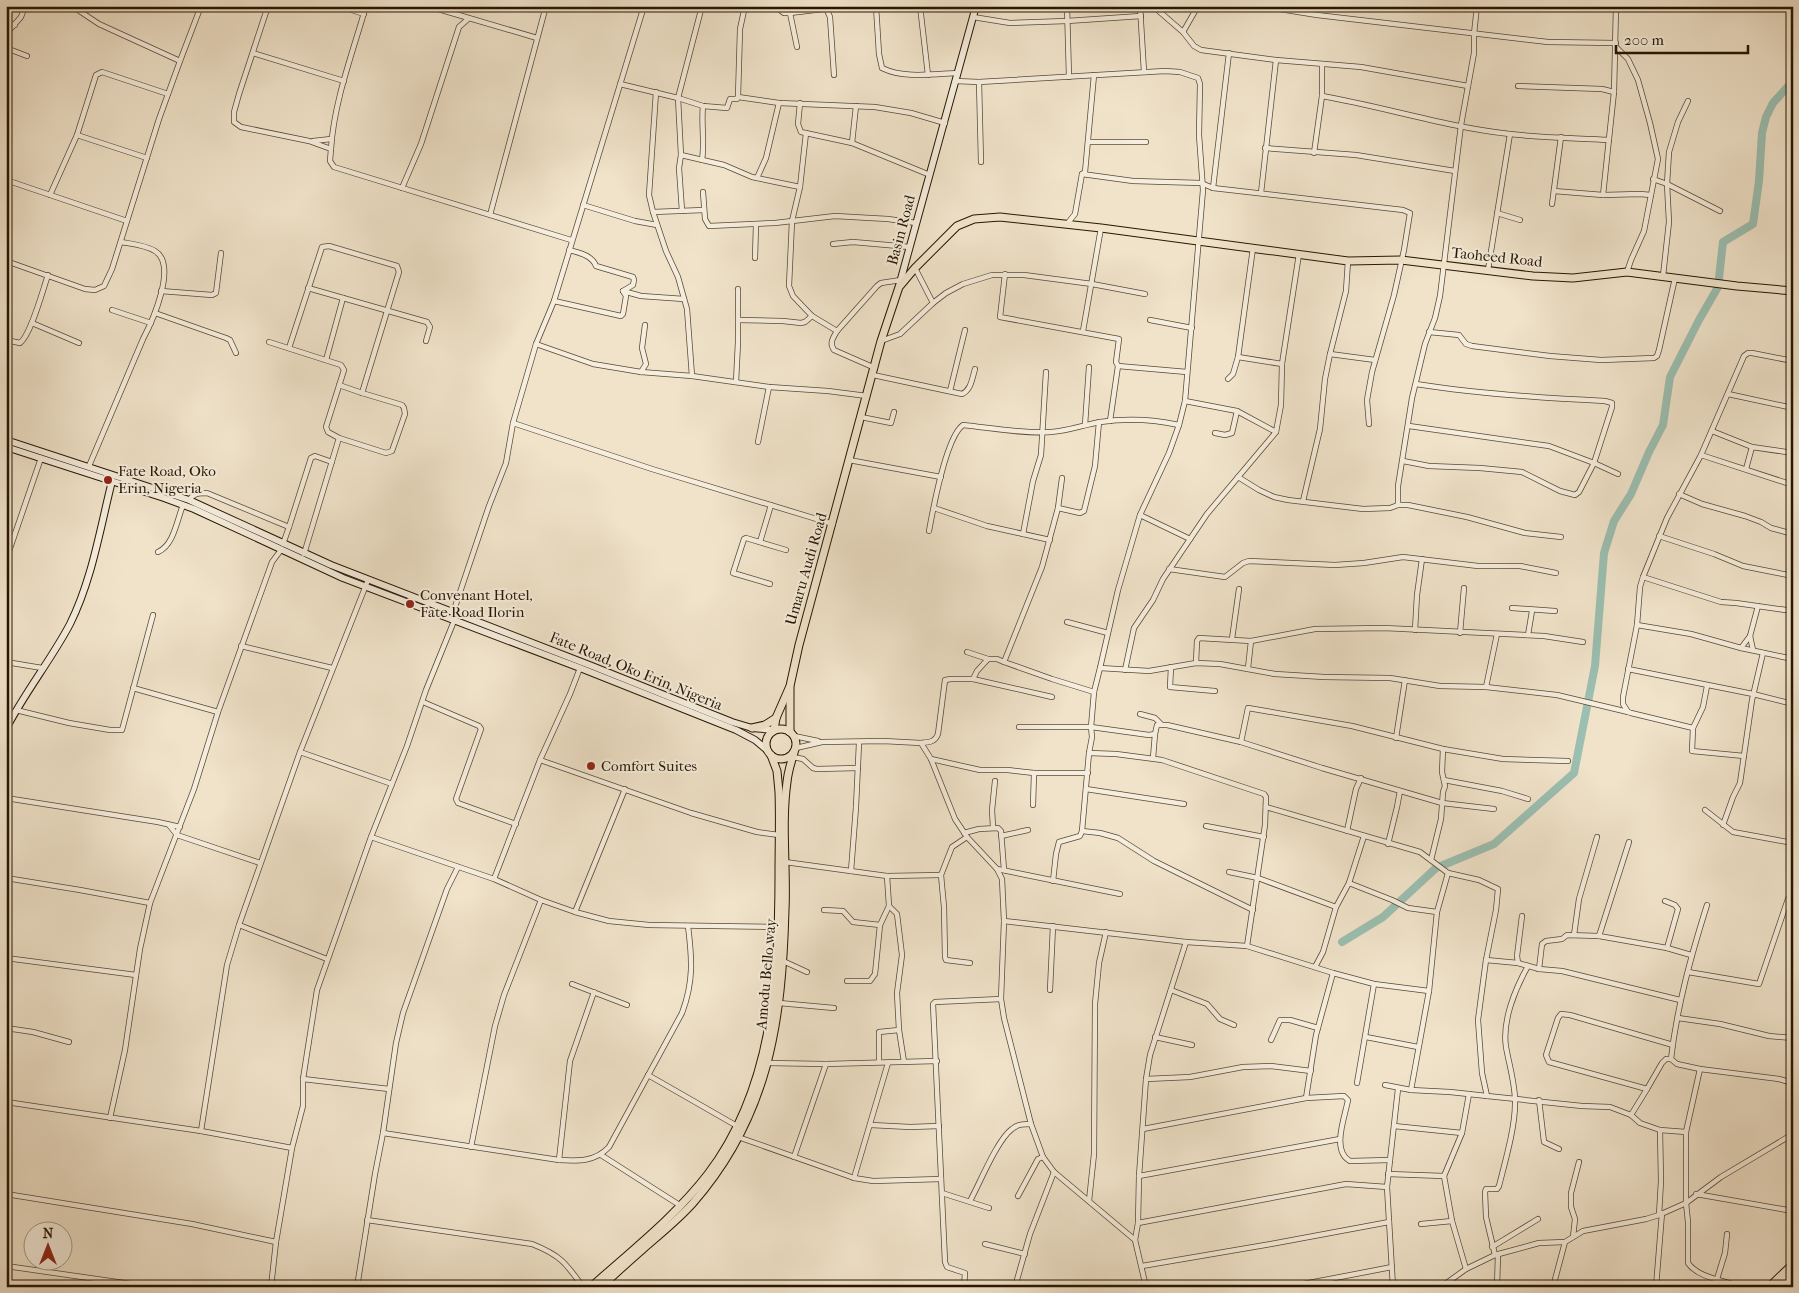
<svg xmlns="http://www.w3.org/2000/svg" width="1799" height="1293" font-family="'IM FELL French Canon',serif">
<rect width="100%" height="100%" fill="#f0e3ca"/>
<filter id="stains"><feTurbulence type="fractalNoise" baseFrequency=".004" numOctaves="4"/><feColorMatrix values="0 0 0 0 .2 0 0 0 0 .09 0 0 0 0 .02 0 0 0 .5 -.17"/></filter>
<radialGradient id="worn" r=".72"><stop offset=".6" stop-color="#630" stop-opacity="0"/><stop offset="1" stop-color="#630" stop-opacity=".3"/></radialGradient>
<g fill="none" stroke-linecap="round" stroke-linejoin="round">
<polyline stroke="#9bbfb1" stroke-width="8" points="1342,942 1383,917 1436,868 1494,844 1574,773 1595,666 1604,553 1614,521 1631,494 1649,452 1663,425 1670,377 1699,320 1718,287 1723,242 1753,224 1759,181 1762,133 1766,117 1773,103 1793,81"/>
<defs>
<g id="street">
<polyline points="72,6 99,24 180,61"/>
<polyline points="268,6 239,94 234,112 234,122 241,127 309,141 331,149 330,161 334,167 571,240"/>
<polyline points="340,6 364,14"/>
<polyline points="428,6 537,38"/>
<polyline points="780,6 780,10 784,13 790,13 848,6"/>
<path d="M876 6 879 54 882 68C904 79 934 74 958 73"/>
<polyline points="920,6 928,75"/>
<polyline points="1067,6 1069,77"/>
<polyline points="1140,6 1144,72"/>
<polyline points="1153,6 1183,32 1198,6"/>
<polyline points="1260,6 1317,15 1548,42 1616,43"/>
<polyline points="1787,6 1793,8"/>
<polyline points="826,8 830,17 834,75"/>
<polyline points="790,13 797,47"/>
<polyline points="973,17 1010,23 1067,21 1141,16"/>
<polyline points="6,22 15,25"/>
<polyline points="1183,32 1194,46 1201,50 1276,60 1361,67 1468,86"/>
<polyline points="6,34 21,17 25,6"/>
<polyline points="1616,47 1628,59 1638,80 1650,123 1658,159 1644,231 1631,260 1627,272"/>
<polyline points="6,48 27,56"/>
<polyline points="253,53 344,81"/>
<polyline points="955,81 979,82 1165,71 1180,72 1198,78 1200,84 1199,135 1203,190 1185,401 1179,425 1169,453 1140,515 1118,590 1100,668 1094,692 1091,727 1092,737 1089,753 1082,831 1080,836 1059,842 1056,854 1053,881"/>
<polyline points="979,82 981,162"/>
<polyline points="620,84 678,98 703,106 727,108 730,99 737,99 738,97 779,103 875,107 911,113 945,123"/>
<polyline points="1518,86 1602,89 1614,92"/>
<polyline points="656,92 649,195 653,212 666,251 678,277 687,309 692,376"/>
<path d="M1322 96C1385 107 1446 127 1510 134 1543 138 1576 138 1609 140"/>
<polyline points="738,97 740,29 745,6"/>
<polyline points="800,103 798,124 801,132 852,143 930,175"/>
<polyline points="806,133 800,187 792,221 789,286 793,296 812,316 837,331"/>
<polyline points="77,135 147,158"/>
<polyline points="313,141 331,139"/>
<polyline points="1089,142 1146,142"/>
<polyline points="852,143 856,106"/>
<polyline points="1265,148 1356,155 1455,171"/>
<path d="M331 149C334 101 353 52 366 6"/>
<polyline points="1314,153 1322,96 1322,64"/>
<polyline points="681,155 724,165 752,177 800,187"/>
<path d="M702 160C705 142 701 125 703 106"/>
<polyline points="1082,174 1133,181 1201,183 1213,188 1403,210 1410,213 1404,250 1394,295 1372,372 1367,400 1369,424"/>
<polyline points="757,178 766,158 779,103"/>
<polyline points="1653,179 1667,184 1720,211"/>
<polyline points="6,180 127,221"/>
<polyline points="402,188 421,144 459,27 468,19"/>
<polyline points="1213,188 1229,53"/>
<polyline points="1554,191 1603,195 1640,194 1651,195"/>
<polyline points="703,192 705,219 709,226 775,223 835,216 888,219 916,223"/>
<polyline points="1261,193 1276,60"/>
<polyline points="50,195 77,135 96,75 102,72 168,94"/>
<polyline points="1603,195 1614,92 1616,6"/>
<polyline points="1552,204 1561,137"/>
<polyline points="583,205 635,221 657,225"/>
<polyline points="682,211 679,168 681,155 678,98 702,6"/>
<polyline points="653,212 704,210"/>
<polyline points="1497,213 1520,220"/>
<polyline points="490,215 546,6"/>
<polyline points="1067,224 1075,214 1082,174 1085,172 1094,75"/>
<polyline points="833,244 853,242 910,247"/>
<path d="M569 250C579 253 592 255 596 266L633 277 634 280 633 285 623 291"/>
<polyline points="755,258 756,224"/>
<polyline points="6,261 85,289 95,290 104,286 112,269 159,119 180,61 201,6"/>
<polyline points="915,268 933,303"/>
<polyline points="1488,270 1510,134"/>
<polyline points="1005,274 1000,317 1119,339 1116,362 1118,366 1110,421"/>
<polyline points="1663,276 1669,222 1667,184 1669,152 1678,122 1688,101"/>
<polyline points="308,288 427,322 430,327 426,341"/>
<polyline points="161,291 212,295 216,293 221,253"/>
<polyline points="623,291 641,296 684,299"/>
<polyline points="554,301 621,316 623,314 626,296 623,291"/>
<polyline points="112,310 151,323"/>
<polyline points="155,313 226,338 230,340 236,353"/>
<polyline points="738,320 783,321 801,323 805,322 812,316"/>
<polyline points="1150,320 1192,328"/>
<polyline points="32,323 79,343"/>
<polyline points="1083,331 1101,228"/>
<polyline points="1429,332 1459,335 1466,344 1472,346 1550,356 1601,360 1654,358 1657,356 1659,350 1675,278"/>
<path d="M6 340 20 343C31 335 43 289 48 275"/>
<polyline points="881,341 900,334 933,303 946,293 963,284 992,275 1024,275 1092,284 1145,294"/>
<polyline points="269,342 341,365 344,370 326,427 328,432 339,438 304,554"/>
<polyline points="536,344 593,364 641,372 692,376 769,387 828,391 867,396"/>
<polyline points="289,348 322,247 329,246 397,266 399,272 362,393 339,385"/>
<polyline points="1330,354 1375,360"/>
<polyline points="1238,357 1282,364"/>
<polyline points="326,360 343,298"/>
<polyline points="1118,366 1187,372"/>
<path d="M875 368 834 350C829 343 833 338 837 331L877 286 881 283 901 280"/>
<polyline points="641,372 646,364 642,348 645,325"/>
<path d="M873 375 962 394C971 390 972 379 975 369"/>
<polyline points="1228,379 1233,374 1238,357 1253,248"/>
<polyline points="736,382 738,342 738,289"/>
<polyline points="950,391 965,330"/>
<polyline points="1728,394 1793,408"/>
<polyline points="1185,401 1237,411 1276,432"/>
<polyline points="861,417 891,423 894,412"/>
<polyline points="513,423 652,469 833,524"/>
<polyline points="1085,425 1089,367"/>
<polyline points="1409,426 1549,446 1594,463 1618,474"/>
<polyline points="1712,431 1752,447"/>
<polyline points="1215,433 1225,435 1232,433 1237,411"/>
<polyline points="339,438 386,453 392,451 405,414 404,408 402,405 362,393"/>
<polyline points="758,442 769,387"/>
<polyline points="1701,455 1793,485"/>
<polyline points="849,460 941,477"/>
<path d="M1403 461 1429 466 1480 468 1522 472 1560 491 1575 495 1579 492 1594 463 1612 407V403L1605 401C1541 398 1479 394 1416 384"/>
<path d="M89 466 143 339C152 322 178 265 155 251 145 245 132 244 121 242"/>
<polyline points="1746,469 1752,447 1793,453"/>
<polyline points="1238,477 1259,490 1274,497 1288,500 1363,509 1390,508 1398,505 1408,505 1467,517 1525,533 1561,537"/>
<polyline points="1679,494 1702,504 1745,516 1761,522 1771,528 1793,534"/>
<path d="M189 500C194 493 199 493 207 493L289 527 283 544"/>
<polyline points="1303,501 1320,429 1325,379 1330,354 1346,291 1348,261"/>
<polyline points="1398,505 1398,486 1412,398 1425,344 1435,318 1440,296 1461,125 1474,53 1474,34 1477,6"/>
<polyline points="934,508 987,526 1050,540"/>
<polyline points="1058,508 1080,513 1084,511 1095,466 1099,422"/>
<polyline points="1140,515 1190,539"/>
<polyline points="289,527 311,458 315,456 332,462"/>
<path d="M929 531C933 509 946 437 963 425 992 428 1023 434 1051 432 1068 431 1083 425 1100 422 1127 418 1152 419 1179 425"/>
<polyline points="1023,534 1033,481 1041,455 1046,372"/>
<polyline points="1659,536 1714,554 1743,566 1793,576"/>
<polyline points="760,542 771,505"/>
<path d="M158 552C174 545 177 520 183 505"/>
<polyline points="6,560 41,458"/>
<polyline points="1169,569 1225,577 1243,563 1249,561 1335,565 1364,563 1403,557 1478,566 1520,566 1556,573"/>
<polyline points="1643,577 1721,602 1736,603 1793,611"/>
<polyline points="770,584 733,573 744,539 746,538 786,550"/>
<polyline points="1512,608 1555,611"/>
<polyline points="453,613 489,506 506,463 513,423 536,344 554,301 644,6"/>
<polyline points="1067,622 1108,633"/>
<polyline points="1637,625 1691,634 1741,648 1793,659"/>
<polyline points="1415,630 1417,595 1422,559"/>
<polyline points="1460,633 1464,588"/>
<polyline points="1528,635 1532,611"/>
<polyline points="1750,636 1753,650"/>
<polyline points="1232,639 1239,589"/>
<polyline points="241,646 332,668"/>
<polyline points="1741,648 1750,636 1758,606"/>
<polyline points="967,652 988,659"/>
<polyline points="6,662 42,668"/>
<polyline points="1004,662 1052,679 1094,692"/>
<polyline points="1196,663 1197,641 1199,638 1251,641 1315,629 1384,628 1544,636 1583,642"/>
<polyline points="1171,667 1170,687 1215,691"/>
<polyline points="1100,668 1149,671 1196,663 1220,664 1275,674 1324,677 1390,678 1440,686 1486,687 1557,695 1628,712"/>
<polyline points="1248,668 1251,641"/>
<polyline points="1628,669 1753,694 1793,704"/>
<polyline points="1125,670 1134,628 1153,600 1163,579 1207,514 1276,432 1281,405 1282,364 1299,254"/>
<polyline points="973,679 1052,697"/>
<polyline points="1707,686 1703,707 1693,728 1692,751 1744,756"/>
<polyline points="1486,687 1497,634"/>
<polyline points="133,688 218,712"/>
<polyline points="423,702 479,726 481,729 456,799 458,803 516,824"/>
<polyline points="16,710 69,723 110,730 122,730 153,615"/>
<polyline points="1140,714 1155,718 1161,724"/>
<polyline points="1019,727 1091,727 1149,735 1155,734 1157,725 1167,725 1241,742 1322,768 1442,803 1494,809"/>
<polyline points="1693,728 1631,713 1628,712 1623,704 1623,697 1637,625 1640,587 1643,577 1667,518 1701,455 1744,356 1748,353 1752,353 1793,361"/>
<polyline points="794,736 818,741"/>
<polyline points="1396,738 1405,680"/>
<polyline points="1241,742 1248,708 1352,726 1443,749 1503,759 1568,761"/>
<path d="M921 743C930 742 935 742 938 734L945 680 951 679H973L977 671 988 659H997L1004 662 1042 567 1058 508 1062 478"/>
<polyline points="796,748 822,742 883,741 921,743 931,759 955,819 967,837 997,869 1002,879 1004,921 1001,999 1004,1018 1031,1124 1043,1157 1054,1172 1135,1240 1146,1287"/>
<polyline points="300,752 392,784"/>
<polyline points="1089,753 1116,754 1162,760 1264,794 1266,797 1265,825 1247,946"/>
<polyline points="793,757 803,759 813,768 817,769 858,768"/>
<polyline points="1153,758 1155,734"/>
<polyline points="931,759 980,770 1008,770 1034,773 1088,773"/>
<polyline points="540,760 691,813 757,832 779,835"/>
<polyline points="1444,780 1502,791 1528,799"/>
<polyline points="1086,789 1184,804"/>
<polyline points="6,798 158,822 180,827"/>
<polyline points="1033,805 1034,773"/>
<polyline points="1266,807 1420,852 1448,873 1479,880 1498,889 1496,910 1486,960 1478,1020 1482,1073 1487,1096 1582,1106 1610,1107 1631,1115 1640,1123 1660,1130 1686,1132"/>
<polyline points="1705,810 1733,832 1793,843"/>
<polyline points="169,825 177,835 260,863"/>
<polyline points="1723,825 1733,797 1740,783 1752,700 1763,653"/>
<polyline points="1206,826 1264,837"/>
<polyline points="993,827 992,810 995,781"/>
<polyline points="1082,831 1100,833 1118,838 1154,861 1253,910"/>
<polyline points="1347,831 1356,789 1361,778"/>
<polyline points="964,833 979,829 998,828 1001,831 1004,870"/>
<polyline points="1001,836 1028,830"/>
<polyline points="371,837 494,879 541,900 575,912 609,921 649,925 780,927"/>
<polyline points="967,837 952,847 941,875 944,907 945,957 946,960 970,963"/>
<polyline points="1792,843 1793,827"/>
<polyline points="1388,844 1397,807 1400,791"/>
<polyline points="1431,860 1441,819 1443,792 1445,786 1442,772 1443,749"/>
<polyline points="785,862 887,876 941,875"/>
<polyline points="997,869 1120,894"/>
<polyline points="851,871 856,807 859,743"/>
<polyline points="1229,872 1258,878 1336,907"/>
<polyline points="6,878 80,890 150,903"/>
<polyline points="494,879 540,760 570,694 580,668"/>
<polyline points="1349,883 1392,900 1408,908 1437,912"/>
<polyline points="1665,901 1675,905 1678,909 1667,948"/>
<path d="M1707 905C1691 956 1677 1006 1671 1059L1677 1064 1700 1069 1779 1079 1793 1083"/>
<polyline points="889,906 897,914 902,955 897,993 899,1030 904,1062"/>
<polyline points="824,910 843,911 853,922 880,925"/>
<polyline points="575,912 625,789"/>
<polyline points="1004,921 1186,942 1247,946 1333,973 1374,984 1429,991"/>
<polyline points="239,925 327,959"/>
<polyline points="1574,935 1579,899 1597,837"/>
<polyline points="1599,936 1629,842"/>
<polyline points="6,958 136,975"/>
<polyline points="1486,960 1518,963 1539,969 1562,971 1680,1000"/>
<polyline points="783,961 807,972"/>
<polyline points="1518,963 1517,956 1522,916"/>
<polyline points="1315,967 1323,952 1336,907 1349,883 1364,836"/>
<polyline points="1539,969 1542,944 1546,941 1562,939 1567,935 1599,936 1667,948 1691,955"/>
<polyline points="1688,972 1759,984 1788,899 1793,893"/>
<polyline points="847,981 870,981 875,974 880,925 889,906 887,876"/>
<polyline points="572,984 627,1005"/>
<polyline points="1050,990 1053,926"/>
<polyline points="1171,990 1207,1004 1220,1019 1234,1025"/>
<polyline points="779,1003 834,1008"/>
<polyline points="1678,1018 1720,1024 1769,1036 1793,1038"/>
<polyline points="6,1028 33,1032 69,1042"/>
<polyline points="1155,1037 1192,1045"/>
<polyline points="1366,1037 1418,1047"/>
<polyline points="1271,1040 1280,1020 1290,1020 1318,1028"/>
<polyline points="879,1062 879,1032 899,1030"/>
<polyline points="767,1063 826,1064 937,1061"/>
<path d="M1700 1069 1686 1132V1203L1688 1222V1263C1698 1278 1726 1281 1742 1287"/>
<polyline points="648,1075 737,1126"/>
<polyline points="303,1079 389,1089"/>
<polyline points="1146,1079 1190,1077 1243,1067 1271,1066 1311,1071"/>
<polyline points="1357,1083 1374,984"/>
<polyline points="1385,1085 1411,1090 1450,1092 1487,1096"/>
<polyline points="1647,1089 1662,1063 1666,1059 1671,1059"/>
<polyline points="1411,1090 1429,991 1437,912 1448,873"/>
<polyline points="1306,1098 1316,1035 1333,973"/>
<polyline points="1539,1100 1544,1142 1559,1149"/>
<polyline points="6,1102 201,1131 292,1148"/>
<polyline points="1631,1115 1647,1089 1549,1062 1546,1055 1558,1018 1561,1014 1570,1015 1673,1045"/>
<polyline points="110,1118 125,1050 140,949 150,903 194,789 218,712 272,562 281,550"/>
<polyline points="871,1125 910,1127 939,1126"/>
<polyline points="1394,1126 1462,1133 1469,1094"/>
<path d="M1143 1129 1306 1098 1344 1096 1348 1100C1345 1117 1331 1151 1350 1161L1390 1160"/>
<polyline points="201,1131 227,965 239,925 300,752 368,580"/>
<path d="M383 1133 559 1160C578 1161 595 1162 609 1147L682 1013C694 981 692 958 688 926"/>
<polyline points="1462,1133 1444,1176 1452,1221 1466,1269"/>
<polyline points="738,1137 854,1178 873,1181 941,1179"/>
<polyline points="471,1147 495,1026 504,995 541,900"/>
<polyline points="601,1155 681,1206"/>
<polyline points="794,1157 826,1064"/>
<polyline points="559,1160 570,1061 594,992"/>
<polyline points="1388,1174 1444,1176"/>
<polyline points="1139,1176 1340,1139"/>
<polyline points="854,1178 888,1063"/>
<polyline points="942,1193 989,1208"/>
<polyline points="6,1194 192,1224 276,1242"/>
<polyline points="1696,1194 1793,1211"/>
<polyline points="1018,1196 1038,1159 1043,1157"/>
<path d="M970 1201C980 1183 997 1140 1012 1129 1018 1124 1024 1124 1031 1124"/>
<polyline points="1089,1201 1094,1154 1095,1004 1099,963 1106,932"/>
<polyline points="1659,1215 1661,1181 1660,1130"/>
<path d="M367 1220 532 1244C560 1255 566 1263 583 1287"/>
<polyline points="1138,1223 1346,1184 1387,1187"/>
<polyline points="1421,1224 1452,1221"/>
<polyline points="1573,1237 1575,1219 1571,1207 1571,1193 1579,1162"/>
<polyline points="1135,1240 1138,1223 1139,1176 1146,1079 1150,1055 1186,942"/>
<polyline points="985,1244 1025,1254"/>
<polyline points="1492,1247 1538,1219"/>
<path d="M1495 1255 1486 1217 1485 1192 1486 1189H1497L1499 1186C1505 1162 1515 1128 1515 1104 1516 1087 1509 1064 1506 1047 1502 1021 1515 989 1528 966"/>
<polyline points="6,1266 152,1287"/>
<polyline points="1142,1266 1271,1244 1389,1222"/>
<polyline points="1717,1279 1725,1253 1727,1234"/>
<polyline points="271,1287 276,1242 292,1148 303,1106 303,1079 317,990 371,837 407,746 426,690 454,621"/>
<polyline points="357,1287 375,1174 383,1133 396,1043 403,1013 447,889 458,867"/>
<polyline points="964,1287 965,1273 947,1267 945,1262 933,1004 935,1002 1001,999"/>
<polyline points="1015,1287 1030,1234 1054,1172"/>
<polyline points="1288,1287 1392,1267"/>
<polyline points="1393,1287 1387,1187 1398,1089"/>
<polyline points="1441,1287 1466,1269 1495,1255 1539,1243 1565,1242 1583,1231 1646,1219 1659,1215 1686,1203 1721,1177 1793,1134"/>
<polyline points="1497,1287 1498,1254"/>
<polyline points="1553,1287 1565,1242"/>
<polyline points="1656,1287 1662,1213"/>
</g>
<g id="secondary">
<polyline points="899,286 976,6"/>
<polyline points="6,440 189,500 331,565 592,666 732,722 752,728 774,730"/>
<polyline points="6,447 164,498 194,509 343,578 580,668 736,730 755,740 767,750"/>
<path d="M6 729C25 692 51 660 70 624 92 580 100 529 112 481"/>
</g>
<g id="primary">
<polyline points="790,688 790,732"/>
<polyline points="752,728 765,725 776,718"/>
<circle cx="781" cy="744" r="15"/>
<polyline points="774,730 776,718 790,686 799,645 881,341 899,287 915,268 957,226 974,219 1000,217 1101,228 1348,261 1401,260 1533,276 1573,278 1627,272 1737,286 1793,291"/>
<path d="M591 1287C631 1251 675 1217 708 1174 773 1088 779 979 779 875 779 847 780 820 779 792L777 771 771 755"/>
<path d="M601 1287C615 1274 629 1261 643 1249 660 1234 678 1220 693 1203 769 1116 782 1021 785 910 787 868 781 824 787 782 788 772 791 762 794 753"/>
<polyline points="1769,1287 1793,1264"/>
<polyline points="1777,1287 1793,1271"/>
</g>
</defs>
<use href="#street" stroke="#594933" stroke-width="6"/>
<use href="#secondary" stroke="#271601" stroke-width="8"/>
<use href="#primary" stroke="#271601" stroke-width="9"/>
<use href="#street" stroke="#f5eddd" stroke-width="4.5"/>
<use href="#secondary" stroke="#f5eddd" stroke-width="6"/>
<use href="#primary" stroke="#f0e3ca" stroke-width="7"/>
</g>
<g fill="#8f2418" stroke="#f5eddd" stroke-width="2">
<circle cx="108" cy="480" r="5"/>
<circle cx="410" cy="604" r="5"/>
<circle cx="591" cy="766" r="5"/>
</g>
<g text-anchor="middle" stroke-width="4" stroke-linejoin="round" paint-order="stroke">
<g font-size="15" fill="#271601" stroke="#f5eddd">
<text transform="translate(901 230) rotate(-75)" y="5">Basin Road</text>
<text transform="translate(1497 257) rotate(6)" y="5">Taoheed Road</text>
<text transform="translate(806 569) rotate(-74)" y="5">Umaru Audi Road</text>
<text transform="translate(636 671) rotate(22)" y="5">Fate Road, Oko Erin, Nigeria</text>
<text transform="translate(766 974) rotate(-85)" y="5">Amodu Bello way</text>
</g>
<g font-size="15" fill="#271601" stroke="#f5eddd" text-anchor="start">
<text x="118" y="476">Fate Road, Oko<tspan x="118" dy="17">Erin, Nigeria</tspan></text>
<text x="420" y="600">Convenant Hotel,<tspan x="420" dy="17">Fate Road Ilorin</tspan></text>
<text x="601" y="771">Comfort Suites</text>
</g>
</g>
<rect width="1799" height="1293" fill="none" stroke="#f0e3ca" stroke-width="25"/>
<rect x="8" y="8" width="1784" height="1278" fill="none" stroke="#271601" stroke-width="2.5"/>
<rect x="12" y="12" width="1774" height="1268" fill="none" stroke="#271601"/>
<g transform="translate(48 1246)"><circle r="24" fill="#f5eddd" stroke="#a39785"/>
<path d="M0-4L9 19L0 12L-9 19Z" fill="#8f2418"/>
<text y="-8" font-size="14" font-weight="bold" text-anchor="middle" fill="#271601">N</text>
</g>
<path d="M1616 45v8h132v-8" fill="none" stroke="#271601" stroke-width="2.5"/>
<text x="1624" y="45" font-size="15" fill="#271601" stroke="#f5eddd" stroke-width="4" paint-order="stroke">200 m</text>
<rect width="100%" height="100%" filter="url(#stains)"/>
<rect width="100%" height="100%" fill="url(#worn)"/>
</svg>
